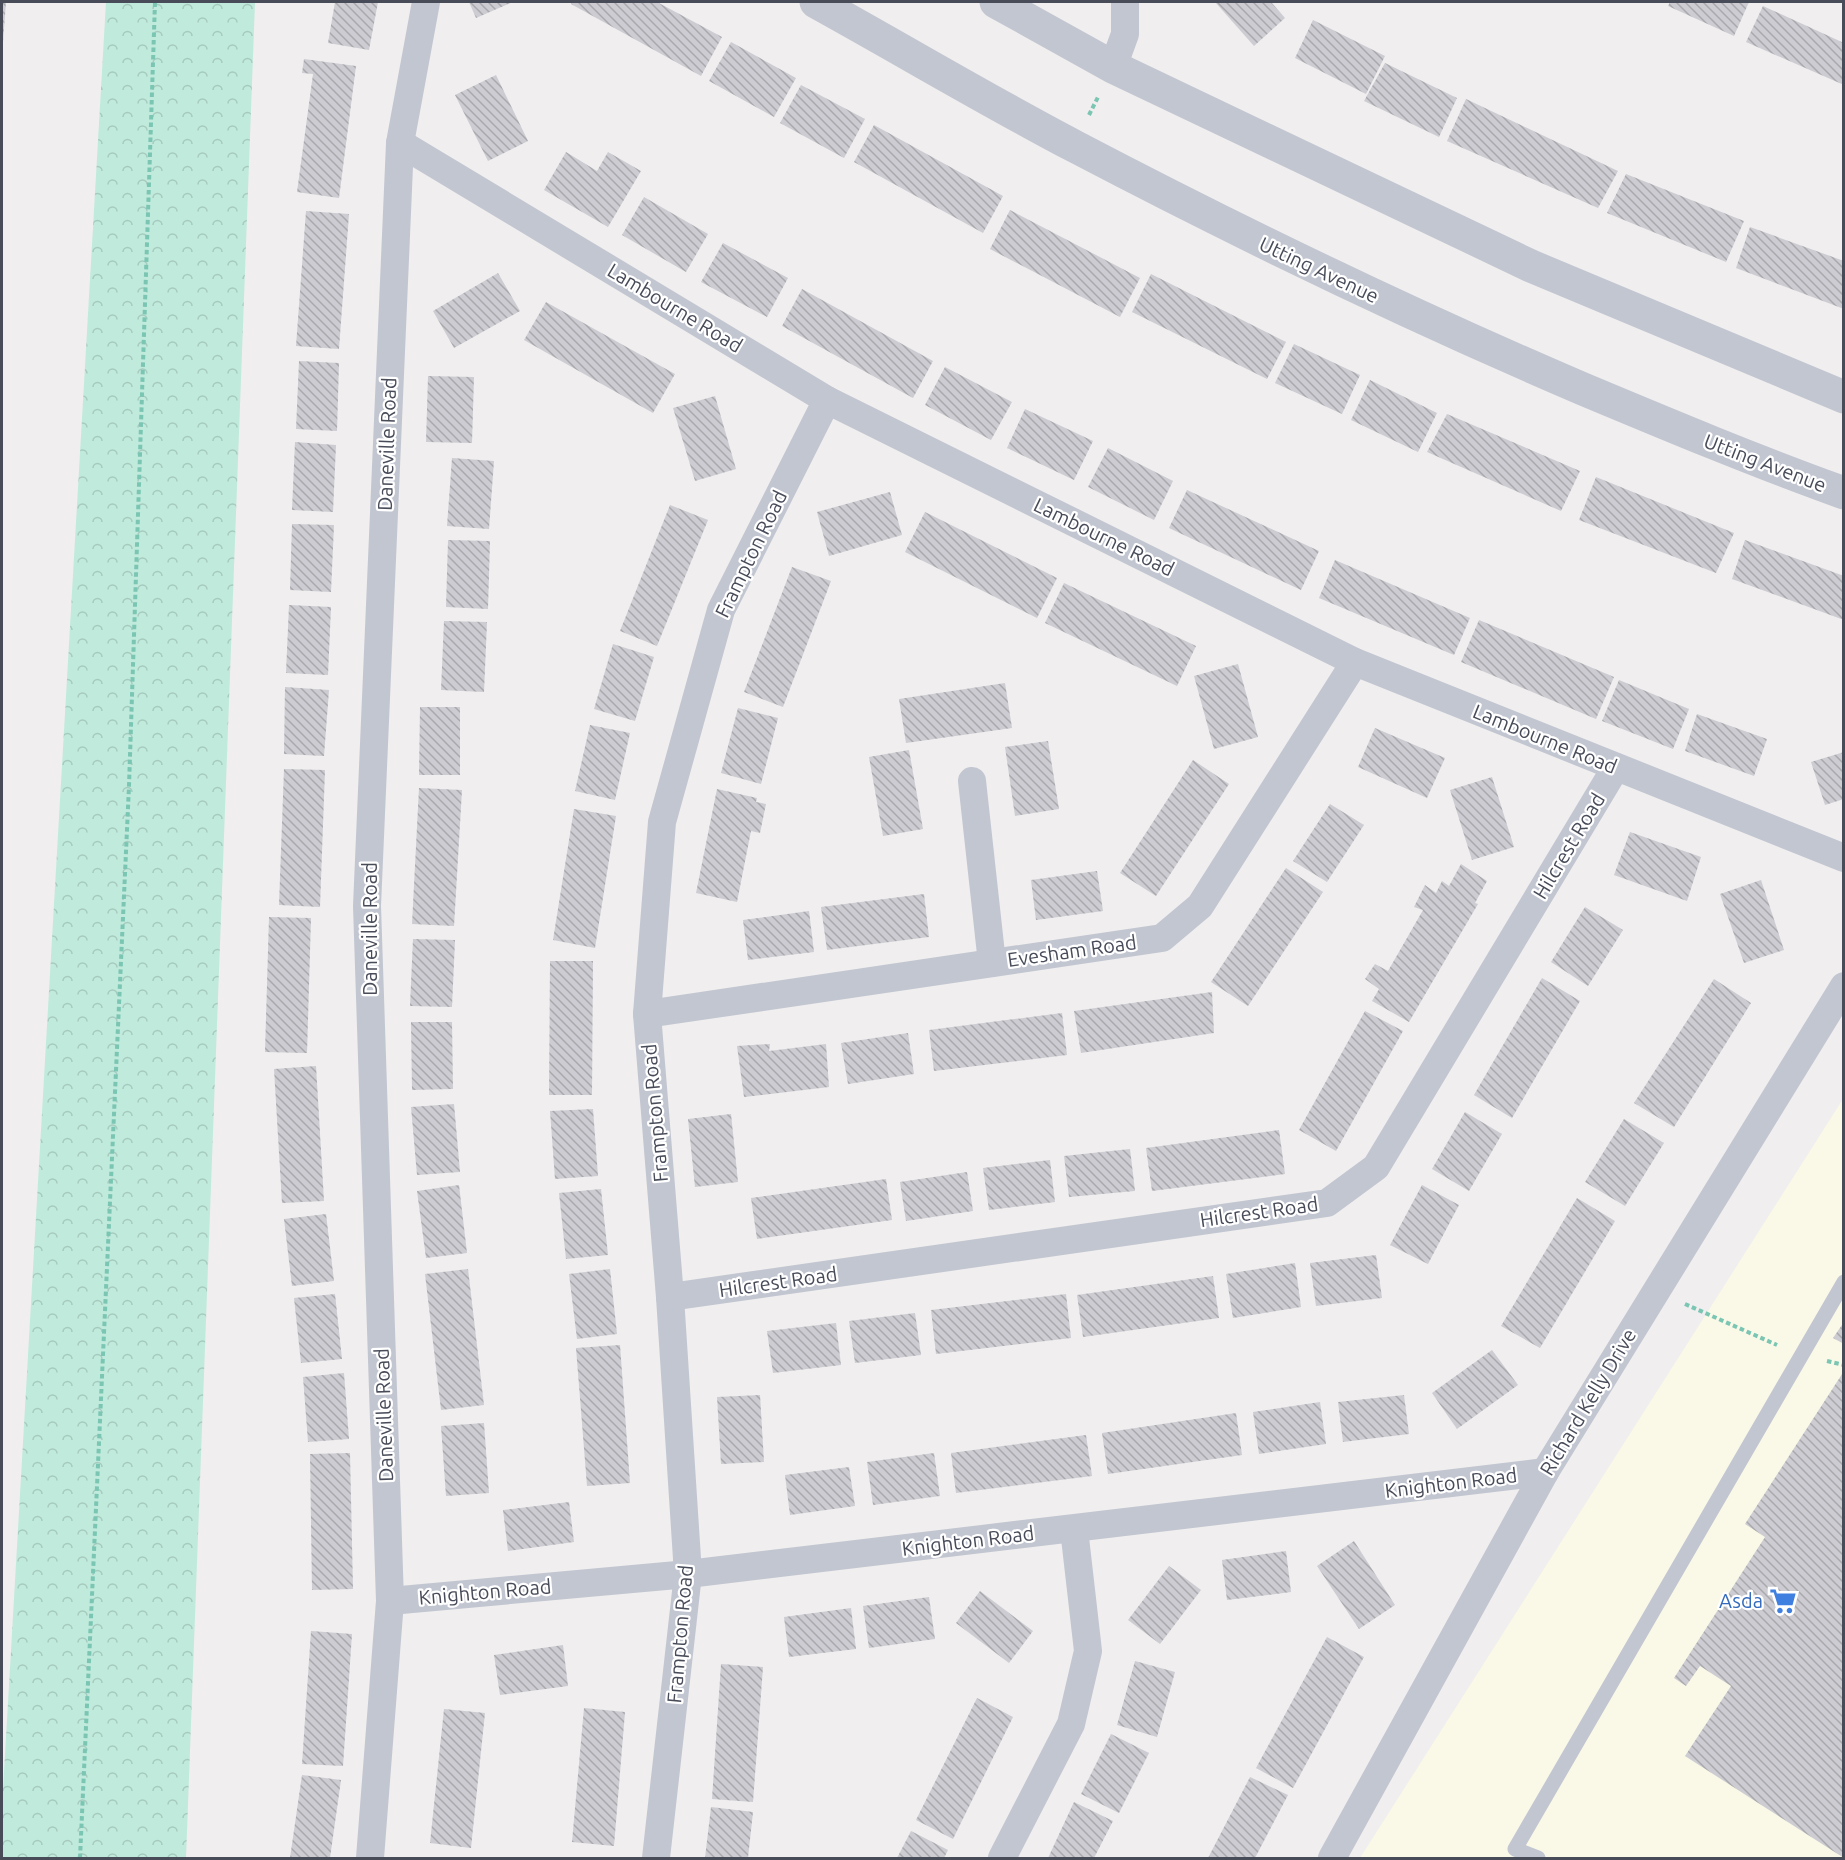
<svg xmlns="http://www.w3.org/2000/svg" width="1845" height="1860" font-family="Ubuntu,sans-serif">
<defs>
<pattern id="forest-crowns" width="20" height="18" patternUnits="userSpaceOnUse" patternTransform="scale(1.5)"><rect width="20" height="18" fill="#c0eadb"/><path d="M2 6a3 3 0 1 1 6 0M12 15a3 3 0 1 1 6 0" fill="none" stroke="#a6cabe"/></pattern>
<pattern id="building-back-hatch" width="6" height="6" patternUnits="userSpaceOnUse" patternTransform="scale(1.5)"><rect width="6" height="6" fill="#ccccd2"/><path d="M-1 5l2 2M0 0l6 6M5-1l2 2" fill="none" stroke="#a8a8ad"/></pattern>
</defs>
<rect width="100%" height="100%" fill="#f0eeee"/>
<polygon fill="#faf9e8" points="1843,1099 1843,1858 1360,1858"/>
<polygon fill="url(#forest-crowns)" points="106,2 255,2 186,1858 2,1858 2,1807"/>
<g fill="url(#building-back-hatch)">
<polygon points="2,2 6,2 3,42 2,42"/>
<polygon points="335,2 378,2 369,50 328,43"/>
<polygon points="469,2 513,2 476,18"/>
<polygon points="572,2 657,2 722,37 701,76 571,4"/>
<polygon points="1215,2 1271,2 1285,18 1254,46"/>
<polygon points="1670,2 1749,2 1734,36 1668,6"/>
<polygon points="1763,6 1844,43 1844,85 1746,42"/>
<polygon points="1313,20 1385,56 1366,94 1295,58"/>
<polygon points="731,42 796,78 774,117 709,81"/>
<polygon points="304,59 356,66 339,198 297,192 313,74 302,73"/>
<polygon points="1385,63 1457,98 1439,137 1364,101"/>
<polygon points="496,75 528,141 488,161 455,95"/>
<polygon points="801,85 865,119 844,158 780,123"/>
<polygon points="1466,99 1618,171 1598,208 1447,141"/>
<polygon points="874,125 1003,196 983,233 854,162"/>
<polygon points="566,152 597,171 608,152 641,171 608,227 544,190"/>
<polygon points="1626,174 1744,221 1726,262 1607,213"/>
<polygon points="644,197 708,234 686,272 622,235"/>
<polygon points="1010,210 1140,278 1120,317 990,249"/>
<polygon points="306,211 349,214 339,349 296,346"/>
<polygon points="1750,227 1844,261 1844,309 1736,268"/>
<polygon points="723,243 788,278 767,317 701,282"/>
<polygon points="498,273 520,311 454,348 433,311"/>
<polygon points="1151,274 1286,342 1267,379 1132,312"/>
<polygon points="802,289 933,361 913,398 782,326"/>
<polygon points="546,302 675,374 653,413 524,340"/>
<polygon points="1294,344 1360,375 1342,414 1275,383"/>
<polygon points="299,361 339,363 337,431 296,429"/>
<polygon points="945,367 1012,402 991,440 925,405"/>
<polygon points="428,376 474,377 472,443 426,442"/>
<polygon points="1370,380 1437,413 1418,452 1351,420"/>
<polygon points="715,396 736,469 695,481 673,408"/>
<polygon points="1025,409 1093,441 1074,480 1007,448"/>
<polygon points="1447,414 1580,471 1561,511 1427,452"/>
<polygon points="295,442 336,445 333,512 292,510"/>
<polygon points="1108,448 1173,481 1154,520 1088,487"/>
<polygon points="452,458 494,461 489,529 447,526"/>
<polygon points="1596,477 1734,533 1716,573 1579,520"/>
<polygon points="1187,490 1319,551 1301,590 1169,528"/>
<polygon points="890,492 902,535 829,556 817,512"/>
<polygon points="670,505 708,520 657,646 620,631"/>
<polygon points="925,512 1057,578 1037,618 905,552"/>
<polygon points="292,524 334,525 331,592 290,590"/>
<polygon points="448,540 490,541 488,609 446,607"/>
<polygon points="1745,540 1844,576 1844,620 1732,579"/>
<polygon points="1335,560 1470,618 1454,655 1319,598"/>
<polygon points="792,567 831,581 783,707 744,692"/>
<polygon points="1064,583 1196,646 1177,686 1045,623"/>
<polygon points="289,605 331,607 328,675 286,673"/>
<polygon points="1479,620 1614,677 1596,719 1461,662"/>
<polygon points="444,621 487,622 484,692 441,690"/>
<polygon points="613,644 654,657 635,721 594,709"/>
<polygon points="1238,664 1258,737 1214,749 1194,676"/>
<polygon points="1619,680 1689,709 1673,749 1602,721"/>
<polygon points="1005,683 1012,728 906,743 899,699"/>
<polygon points="285,687 329,690 324,756 284,754"/>
<polygon points="420,707 460,707 460,775 419,775"/>
<polygon points="738,708 778,718 761,784 721,773"/>
<polygon points="1697,714 1767,739 1754,776 1685,751"/>
<polygon points="590,725 630,733 615,800 575,791"/>
<polygon points="1375,728 1445,758 1427,798 1358,767"/>
<polygon points="1048,741 1059,809 1015,816 1005,747"/>
<polygon points="909,750 923,829 883,836 869,757"/>
<polygon points="1844,752 1844,799 1825,805 1811,762"/>
<polygon points="1193,760 1229,784 1156,896 1120,873"/>
<polygon points="284,769 325,770 320,907 279,905"/>
<polygon points="1492,777 1514,847 1472,860 1450,790"/>
<polygon points="419,788 462,790 454,926 412,924"/>
<polygon points="717,789 757,798 756,802 766,804 760,833 751,831 737,902 696,893"/>
<polygon points="1330,804 1364,825 1327,882 1293,861"/>
<polygon points="574,809 616,816 595,948 553,940"/>
<polygon points="1630,832 1701,857 1687,901 1614,875"/>
<polygon points="1461,864 1487,881 1475,903 1478,904 1409,1022 1372,1001 1379,989 1365,979 1375,964 1388,971 1423,910 1414,907 1425,885 1436,893 1442,881 1449,886"/>
<polygon points="1286,868 1323,892 1248,1006 1211,982"/>
<polygon points="1097,871 1103,911 1036,920 1031,880"/>
<polygon points="1761,880 1784,950 1744,963 1720,894"/>
<polygon points="924,894 929,937 827,950 821,907"/>
<polygon points="1585,907 1623,930 1588,986 1551,962"/>
<polygon points="809,911 814,952 748,960 743,920"/>
<polygon points="269,917 311,918 307,1053 265,1052"/>
<polygon points="413,939 455,940 452,1007 410,1006"/>
<polygon points="550,961 593,961 592,1095 549,1095"/>
<polygon points="1542,978 1580,1001 1512,1118 1474,1095"/>
<polygon points="1714,979 1751,1003 1674,1127 1634,1103"/>
<polygon points="1212,992 1214,1033 1081,1053 1074,1011"/>
<polygon points="1365,1011 1403,1031 1336,1151 1299,1130"/>
<polygon points="1062,1013 1067,1055 934,1071 929,1030"/>
<polygon points="411,1022 452,1022 453,1089 412,1090"/>
<polygon points="908,1033 914,1074 848,1084 841,1043"/>
<polygon points="770,1044 769,1051 826,1044 829,1087 744,1097 737,1046"/>
<polygon points="316,1066 324,1201 282,1203 274,1069"/>
<polygon points="454,1104 460,1172 417,1175 411,1107"/>
<polygon points="593,1109 598,1176 555,1179 550,1111"/>
<polygon points="1465,1112 1502,1134 1469,1191 1432,1169"/>
<polygon points="731,1114 738,1182 695,1187 688,1119"/>
<polygon points="1624,1119 1664,1143 1625,1206 1585,1182"/>
<polygon points="1279,1130 1285,1174 1152,1191 1146,1148"/>
<polygon points="1130,1149 1135,1191 1069,1197 1064,1156"/>
<polygon points="1050,1160 1055,1202 989,1210 983,1168"/>
<polygon points="967,1172 973,1211 906,1221 900,1182"/>
<polygon points="886,1179 892,1220 757,1239 751,1198"/>
<polygon points="459,1185 467,1253 426,1258 417,1191"/>
<polygon points="1422,1185 1459,1205 1428,1264 1390,1245"/>
<polygon points="601,1189 608,1255 566,1259 559,1193"/>
<polygon points="1577,1198 1615,1221 1540,1348 1501,1326"/>
<polygon points="326,1214 334,1281 292,1286 284,1219"/>
<polygon points="1376,1255 1382,1298 1316,1306 1310,1263"/>
<polygon points="1295,1263 1301,1307 1233,1318 1226,1274"/>
<polygon points="468,1269 484,1405 441,1410 425,1274"/>
<polygon points="610,1269 617,1334 577,1339 569,1274"/>
<polygon points="1213,1276 1219,1318 1083,1337 1077,1295"/>
<polygon points="335,1294 342,1359 301,1363 294,1298"/>
<polygon points="1066,1294 1071,1338 936,1354 931,1310"/>
<polygon points="915,1313 921,1355 855,1363 849,1321"/>
<polygon points="1844,1322 1844,1344 1833,1338"/>
<polygon points="836,1323 841,1365 773,1373 767,1331"/>
<polygon points="620,1345 630,1483 587,1486 576,1348"/>
<polygon points="1492,1350 1518,1385 1457,1429 1432,1393"/>
<polygon points="1844,1371 1844,1858 1685,1756 1731,1686 1700,1666 1686,1686 1674,1678 1765,1537 1745,1524"/>
<polygon points="344,1373 349,1439 308,1442 303,1377"/>
<polygon points="760,1395 764,1462 721,1464 717,1397"/>
<polygon points="1404,1395 1409,1434 1343,1442 1338,1402"/>
<polygon points="1320,1402 1326,1444 1259,1454 1253,1412"/>
<polygon points="1236,1413 1242,1455 1108,1474 1102,1433"/>
<polygon points="484,1423 489,1493 446,1496 441,1426"/>
<polygon points="1086,1435 1092,1476 956,1493 951,1453"/>
<polygon points="350,1453 353,1589 312,1590 310,1454"/>
<polygon points="934,1453 940,1496 873,1505 867,1462"/>
<polygon points="849,1467 855,1506 790,1515 785,1475"/>
<polygon points="569,1502 574,1542 508,1551 503,1510"/>
<polygon points="1354,1541 1395,1605 1359,1629 1317,1566"/>
<polygon points="1286,1551 1291,1592 1227,1600 1222,1560"/>
<polygon points="1169,1566 1201,1590 1160,1644 1128,1620"/>
<polygon points="980,1591 1033,1631 1009,1663 956,1623"/>
<polygon points="929,1597 935,1639 869,1648 863,1606"/>
<polygon points="851,1608 856,1649 789,1657 784,1617"/>
<polygon points="311,1631 352,1634 343,1766 302,1764"/>
<polygon points="1327,1637 1364,1657 1293,1788 1256,1768"/>
<polygon points="563,1645 568,1686 500,1695 494,1655"/>
<polygon points="1135,1661 1175,1672 1157,1737 1117,1725"/>
<polygon points="721,1664 763,1667 753,1802 712,1799"/>
<polygon points="977,1698 1013,1717 953,1839 916,1820"/>
<polygon points="584,1708 625,1712 614,1846 572,1842"/>
<polygon points="444,1709 485,1713 471,1848 430,1843"/>
<polygon points="1111,1734 1149,1753 1119,1813 1081,1794"/>
<polygon points="302,1775 341,1780 330,1858 290,1858"/>
<polygon points="1250,1777 1288,1795 1255,1858 1208,1858"/>
<polygon points="1074,1802 1113,1821 1094,1858 1048,1858"/>
<polygon points="711,1807 753,1812 748,1858 705,1858"/>
<polygon points="911,1831 948,1850 944,1858 897,1858"/>
</g>
<g fill="none" stroke-linecap="round" stroke-linejoin="round">
<g stroke="#7bc5b3" stroke-width="4" stroke-dasharray="4.5 3" stroke-linecap="butt">
<polyline points="1089,115 1098,97"/>
<polyline points="1685,1304 1777,1345"/>
<polyline points="1827,1361 1844,1365"/>
<polyline points="80,1858 129,786 155,2"/>
</g>
<polyline stroke="#c2c6d1" stroke-width="15" points="1538,1858 1515,1849 1844,1282"/>
<g stroke="#c2c6d1" stroke-width="28">
<polyline points="1113,67 1125,34 1125,2"/>
<polyline points="400,143 827,400 1355,662 1844,858"/>
<polyline points="972,781 992,963"/>
<polyline points="647,1014 1162,938 1200,906 1355,662"/>
<polyline points="670,1297 1327,1203 1376,1167 1616,767"/>
<polyline points="390,1601 688,1574 1545,1472"/>
<polyline points="370,1858 390,1601 367,906 400,143 426,2"/>
<polyline points="656,1858 688,1574 670,1297 647,1014 662,822 721,610 827,400"/>
<polyline points="1002,1858 1071,1724 1088,1651 1074,1529"/>
<polyline points="1332,1858 1545,1472 1844,986"/>
</g>
<g stroke="#c2c6d1" stroke-width="33">
<path d="M816 2C903 50 988 101 1076 147 1242 234 1410 315 1583 389 1669 425 1755 461 1844 493"/>
<polyline points="996,2 1113,67 1531,266 1844,397"/>
</g>
</g>
<defs>
<symbol id="supermarket-bare" viewBox="-9 -9 18 18"><path d="M-6-5.5h2.5l.6 2H6L4.5 2H-2.5L-4.4-4H-6ZM-1.5 3.2a1.3 1.3 0 1 0 .1 0ZM3 3.2a1.3 1.3 0 1 0 .1 0Z" fill="#3f7fe0" stroke="#fff" stroke-width="2.5" paint-order="stroke"/></symbol>
</defs>
<g fill-rule="evenodd">
<use href="#supermarket-bare" x="1764" y="1582" width="38" height="38"/>
</g>
<g text-anchor="middle" stroke-width="4.5" stroke-linejoin="round" paint-order="stroke">
<g font-size="20" fill="#484c59" stroke="#fff">
<text transform="translate(1319 270) rotate(25)" y="7">Utting Avenue</text>
<text transform="translate(675 308) rotate(31)" y="7">Lambourne Road</text>
<text transform="translate(387 444) rotate(-88)" y="7">Daneville Road</text>
<text transform="translate(1765 463) rotate(21)" y="7">Utting Avenue</text>
<text transform="translate(1104 537) rotate(26)" y="7">Lambourne Road</text>
<text transform="translate(751 554) rotate(-64)" y="7">Frampton Road</text>
<text transform="translate(1545 739) rotate(22)" y="7">Lambourne Road</text>
<text transform="translate(1569 846) rotate(-59)" y="7">Hilcrest Road</text>
<text transform="translate(370 929) rotate(-90)" y="7">Daneville Road</text>
<text transform="translate(1072 951) rotate(-8)" y="7">Evesham Road</text>
<text transform="translate(655 1113) rotate(-95)" y="7">Frampton Road</text>
<text transform="translate(1259 1212) rotate(-8)" y="7">Hilcrest Road</text>
<text transform="translate(778 1282) rotate(-8)" y="7">Hilcrest Road</text>
<text transform="translate(1588 1402) rotate(-59)" y="7">Richard Kelly Drive</text>
<text transform="translate(384 1415) rotate(-92)" y="7">Daneville Road</text>
<text transform="translate(1451 1483) rotate(-7)" y="7">Knighton Road</text>
<text transform="translate(968 1541) rotate(-7)" y="7">Knighton Road</text>
<text transform="translate(485 1592) rotate(-5)" y="7">Knighton Road</text>
<text transform="translate(680 1634) rotate(-85)" y="7">Frampton Road</text>
</g>
<g font-size="20" fill="#366cbe" stroke="#fff" text-anchor="end">
<text x="1763" y="1608">Asda</text>
</g>
</g>
<rect width="1845" height="1860" fill="none" stroke="#484c59" stroke-width="6"/>
</svg>
